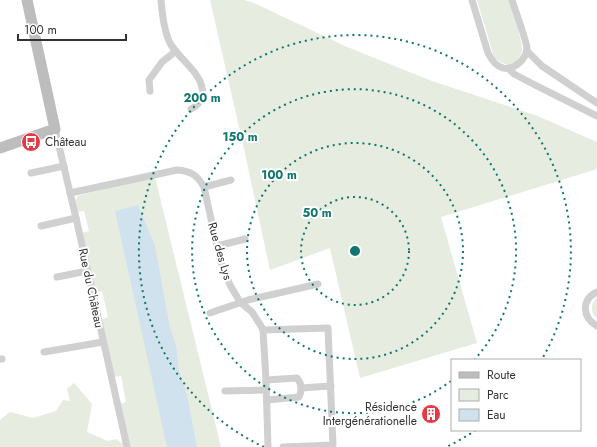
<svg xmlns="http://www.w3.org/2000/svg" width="597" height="447" font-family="Jost,sans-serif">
<rect width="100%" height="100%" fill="#fff"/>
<g fill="#e6ecdf">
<polygon points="210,0 244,0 254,3 345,46 377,59 432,81 535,115 597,142 597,169 441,217 477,343 360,378 330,248 270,270 244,149"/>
<path d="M477 0H509C512 11 523 41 522 51 521 56 518 60 513 63 506 66 499 62 494 57Z"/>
<polygon points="155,177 221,447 129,447 120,404 126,402 121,376 114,377 102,319 108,317 102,291 95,293 82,233 89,231 84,211 77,212 76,201 77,196 84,194"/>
<path d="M597 297V319C590 312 590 304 597 297Z"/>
<polygon points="74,383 92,404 87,432 108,441 116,439 123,444 123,447 0,447 0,420 10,412 33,418 56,411 63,400 70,401 67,389"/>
</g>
<polygon fill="#cfe2ee" points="138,205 155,246 170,328 176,345 179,371 187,395 197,447 167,447 115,211"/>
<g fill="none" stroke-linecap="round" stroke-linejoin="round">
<g stroke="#d0d0d0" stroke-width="7">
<path d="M161 0C162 13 164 31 170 43 178 58 200 72 202 88 203 91 203 95 203 98L196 106 191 109"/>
<path d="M472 0 488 53C491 59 495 66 503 68 513 71 527 59 527 48 526 42 524 36 522 30 519 20 515 10 512 0"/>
<polyline points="527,51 542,66 597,103"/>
<polyline points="508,68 514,74 537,86 597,116"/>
<polyline points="150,91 149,80 162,62 176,51"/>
<polyline points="55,129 76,218 127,447"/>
<polyline points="31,173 64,166"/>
<polyline points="204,187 231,180"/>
<path d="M70 193 177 170C191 171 197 175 204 187L220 260 230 285 240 302 252 312 261 326 263 330 266 380 268 447"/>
<polyline points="41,226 76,218"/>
<polyline points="217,246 245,239"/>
<polyline points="57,277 87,271"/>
<path d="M597 292C581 300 582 317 597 326"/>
<polyline points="210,313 248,300 318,284"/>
<polyline points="263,330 328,328 333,445 283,447"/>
<polyline points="44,352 103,342"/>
<polyline points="0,359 2,359"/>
<path d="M266 380 297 378C302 384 302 391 299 397L267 400"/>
<polyline points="301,388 331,386"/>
<polyline points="225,391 266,390"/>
</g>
<polyline stroke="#bdbdbd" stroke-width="11" points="0,148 55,129 27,0"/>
</g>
<g fill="none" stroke="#0f766e" stroke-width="2" stroke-dasharray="2 4">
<circle cx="355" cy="251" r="54"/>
<circle cx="355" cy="251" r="108"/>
<path d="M451 381A162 162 0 1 1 475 359"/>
<path d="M476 430A216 216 0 0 1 446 447M264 447A216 216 0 1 1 542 359"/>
</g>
<defs>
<symbol id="bus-disc" viewBox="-11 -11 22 22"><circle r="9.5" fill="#e63946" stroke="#fff"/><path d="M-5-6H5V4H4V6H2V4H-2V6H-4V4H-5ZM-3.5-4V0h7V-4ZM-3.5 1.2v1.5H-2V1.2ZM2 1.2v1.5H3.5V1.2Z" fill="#fff"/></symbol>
<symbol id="building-disc" viewBox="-11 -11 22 22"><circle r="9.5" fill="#e63946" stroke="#fff"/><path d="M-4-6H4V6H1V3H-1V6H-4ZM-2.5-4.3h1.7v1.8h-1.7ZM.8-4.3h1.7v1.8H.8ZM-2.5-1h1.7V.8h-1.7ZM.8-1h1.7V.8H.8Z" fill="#fff"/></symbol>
</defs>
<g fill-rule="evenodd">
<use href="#bus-disc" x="20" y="131" width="22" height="22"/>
<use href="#building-disc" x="420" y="403" width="22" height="22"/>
</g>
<g text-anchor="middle" stroke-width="4" stroke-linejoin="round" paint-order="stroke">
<g font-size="12" fill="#333" stroke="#fff" text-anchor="start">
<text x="45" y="146">Château</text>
<text x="417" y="411" text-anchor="end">Résidence<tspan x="417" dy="14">Intergénérationelle</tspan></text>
</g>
<g font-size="12" fill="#333" stroke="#fff">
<text transform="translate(220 251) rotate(74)" y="4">Rue des Lys</text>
<text transform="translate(91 288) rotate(78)" y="4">Rue du Château</text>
</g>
</g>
<circle cx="355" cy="251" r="6" fill="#0f766e" stroke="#fff" stroke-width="2"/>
<g font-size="12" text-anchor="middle" font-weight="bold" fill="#0f766e" stroke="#fff" stroke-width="4" stroke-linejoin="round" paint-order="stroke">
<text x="202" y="102">200 m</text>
<text x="240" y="141">150 m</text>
<text x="279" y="179">100 m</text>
<text x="317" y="217">50 m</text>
</g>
<rect x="451" y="359" width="130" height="72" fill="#ffffff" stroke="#adadad"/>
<rect x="459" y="372" width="20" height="6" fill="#bdbdbd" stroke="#adadad"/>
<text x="487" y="379" font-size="12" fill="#333333">Route</text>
<rect x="459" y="389" width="20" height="12" fill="#e6ecdf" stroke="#adadad"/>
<text x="487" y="399" font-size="12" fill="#333333">Parc</text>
<rect x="459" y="409" width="20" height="12" fill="#cfe2ee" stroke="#adadad"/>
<text x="487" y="419" font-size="12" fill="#333333">Eau</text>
<path d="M18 34v6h108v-6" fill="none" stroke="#333333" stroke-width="2"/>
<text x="24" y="34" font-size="12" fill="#333333" stroke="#ffffff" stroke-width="3" paint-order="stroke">100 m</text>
</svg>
